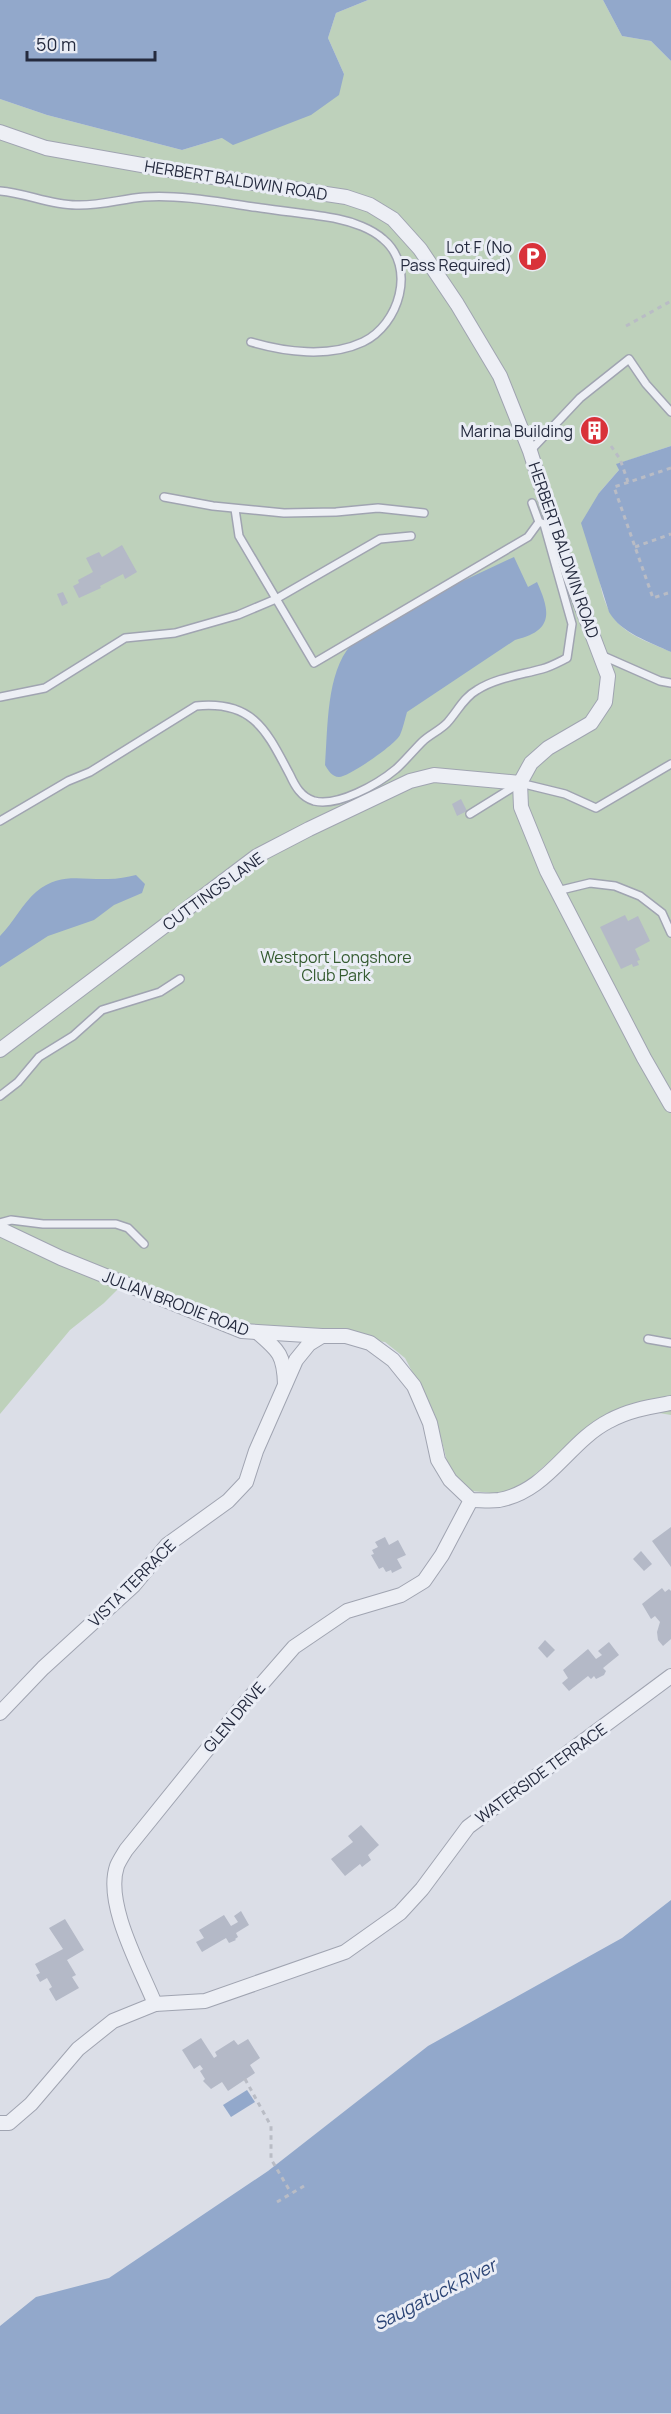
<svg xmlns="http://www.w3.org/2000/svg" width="671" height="2414" font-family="Manrope,sans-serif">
<rect width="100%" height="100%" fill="#dbdee7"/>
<path fill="#bed1bb" d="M368 0H603L622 36 651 41 671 61V446L617 464 619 470 599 493C599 533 589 597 621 626 634 638 656 645 671 652V1415L635 1409 589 1427 526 1482 502 1494 472 1491 457 1480 447 1461 435 1415 405 1358 385 1342 247 1324 198 1309 128 1279 104 1303 70 1330 0 1414V99L47 115 182 150 222 138 344 74 328 38 336 13Z"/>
<g fill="#92a8cb">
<polygon points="0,0 368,0 336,13 328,38 344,74 339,95 311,115 233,145 222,138 182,150 47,115 0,99"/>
<polygon points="603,0 671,0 671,61 651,41 622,36"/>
<path d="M671 446V652C650 642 621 633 609 612L581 523 599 493 619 470 616 464Z"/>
<path d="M514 557 528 587 537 582C551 613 553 631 515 640L407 712C405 719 403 728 400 735 396 744 349 777 339 777 332 777 328 770 325 765 328 729 326 673 351 645L452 586Z"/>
<path d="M136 875 145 884 142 893 114 905 94 920 48 936 0 967V936C13 923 23 903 36 892 60 872 81 880 108 879 118 879 127 877 136 875Z"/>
<polygon points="671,1900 671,2413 0,2414 0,2326 36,2297 109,2278 268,2171 428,2046 622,1938"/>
<polygon points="247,2090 255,2102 231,2117 223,2105"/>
</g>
<g fill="#b4b9c7">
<polygon points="590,417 608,427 598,444 581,434"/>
<polygon points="122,545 137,572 125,579 123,574 100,586 101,588 79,598 73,586 79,583 78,580 93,572 86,558 99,552 102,557"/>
<polygon points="63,592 68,603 62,606 57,594"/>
<polygon points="461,799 467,811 457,816 452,804"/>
<polygon points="625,915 628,921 638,916 650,941 635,949 640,960 637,961 639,965 633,967 632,964 621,969 600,927"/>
<polygon points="671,1527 671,1567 652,1541"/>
<polygon points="385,1537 389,1545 398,1540 406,1555 397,1559 402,1568 392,1573 391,1570 386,1572 383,1567 379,1569 371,1555 374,1554 372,1550 378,1547 375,1542"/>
<polygon points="641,1551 652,1564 644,1571 633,1559"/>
<polygon points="662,1588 665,1592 669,1589 671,1591 671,1639 663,1646 658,1640 657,1632 660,1622 655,1616 651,1619 642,1604"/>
<polygon points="545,1640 555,1650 547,1658 538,1648"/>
<polygon points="609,1642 619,1655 603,1668 606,1671 604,1675 596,1679 594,1676 591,1679 588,1676 569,1691 562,1683 568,1678 563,1670 588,1649 596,1659 602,1655 598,1651"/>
<polygon points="361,1825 379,1845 368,1855 371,1860 362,1867 360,1864 345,1876 331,1859 353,1842 348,1836"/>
<polygon points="241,1911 249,1925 236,1933 238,1937 235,1939 236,1940 229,1943 226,1938 202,1952 196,1942 204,1938 199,1930 224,1915 231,1926 238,1922 234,1916"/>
<polygon points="65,1919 84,1950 67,1960 76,1975 72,1977 79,1988 56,2001 49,1989 52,1987 47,1978 40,1982 36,1975 40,1973 35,1964 63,1949 49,1928"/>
<polygon points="201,2038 214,2058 217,2056 215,2052 234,2040 238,2045 248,2039 260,2058 250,2065 255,2073 228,2091 222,2082 211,2089 203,2081 205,2079 200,2071 203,2069 200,2065 194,2069 182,2050"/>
</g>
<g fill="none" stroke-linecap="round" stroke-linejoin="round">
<defs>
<g id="service">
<path d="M0 191C26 193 50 205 76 205 99 206 121 199 144 197 180 194 225 203 261 208 287 212 313 214 338 219 353 222 372 229 383 239 417 267 399 325 363 342 329 358 285 352 251 342"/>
<polyline points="530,451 580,398 629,359 646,384 671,412"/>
<polyline points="164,497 213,506 284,513 336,512 378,508 424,513"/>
<polyline points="235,509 239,536 314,663 528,537 539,522"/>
<polyline points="601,655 660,681 671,683"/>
<polyline points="0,697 45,688 125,638 175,633 238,615 276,599 380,539 411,536"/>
<polyline points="470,814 520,783 565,794 596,808 671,764"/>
<path d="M0 821 68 781 90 772 196 706C254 700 267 732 290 775 295 786 301 797 314 801 338 807 378 784 396 769 405 761 413 751 422 742 429 735 439 731 447 723 457 712 464 697 477 690 496 678 520 675 542 669 550 667 559 662 567 658L572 624 544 524 539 522 532 503"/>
<polyline points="557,891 590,883 615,886 640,896 662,913 671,933"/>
<polyline points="0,1096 18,1082 39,1057 73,1036 102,1010 160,992 180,979"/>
<polyline points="0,1223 11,1220 43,1224 116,1224 128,1228 144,1244"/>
<polyline points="648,1339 671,1343"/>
</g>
<g id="minor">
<polyline points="0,132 46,148 187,173 346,197 370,205 393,219 420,249 457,304 500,376 530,451 567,568 608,676 605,702 591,723 548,748 531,763 520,783 521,807 547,871 644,1058 671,1105"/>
<polyline points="0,1050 257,856 309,829 410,781 434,775 520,783"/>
<path d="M0 1229 61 1258 242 1331 322 1336H346L370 1343 393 1360 414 1386 430 1423 438 1460 450 1480 471 1500C480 1500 490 1501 499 1500 548 1491 568 1442 609 1421 629 1410 649 1407 671 1403"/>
<path d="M258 1333C279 1351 284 1355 285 1384"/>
<polyline points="0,1713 43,1668 134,1585 167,1545 228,1501 246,1482 256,1451 296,1360 309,1344 322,1336"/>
<path d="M155 2004C141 1969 104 1904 117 1866 119 1861 123 1855 126 1850L239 1710 294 1647 347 1611 401 1595 424 1581 442 1555 471 1500"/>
<polyline points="0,2123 9,2123 31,2104 78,2049 113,2021 155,2004 205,2001 345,1952 400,1913 422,1889 468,1827 671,1676"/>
</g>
</defs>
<use href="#service" stroke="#a0a4b1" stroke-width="10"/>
<use href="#minor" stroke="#a0a4b1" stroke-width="16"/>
<g stroke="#b9bcc5" stroke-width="3" stroke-dasharray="4.5 4.5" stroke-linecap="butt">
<polyline points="626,326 671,301"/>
<polyline points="611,446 620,459 628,482"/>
<polyline points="671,468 614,487 653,598 671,592"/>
<polyline points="635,547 671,534"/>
<polyline points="245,2079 271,2126 271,2159 291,2193"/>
<polyline points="277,2202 304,2186"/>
</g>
<use href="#service" stroke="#edeff5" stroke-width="7"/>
<use href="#minor" stroke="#edeff5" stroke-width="14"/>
</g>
<defs>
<symbol id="parking-disc" viewBox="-11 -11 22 22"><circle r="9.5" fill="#d9323a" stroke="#eaedf5"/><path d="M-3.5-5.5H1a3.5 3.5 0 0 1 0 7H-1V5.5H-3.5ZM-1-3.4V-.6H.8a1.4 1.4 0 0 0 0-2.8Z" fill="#fff"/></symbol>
<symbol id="building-disc" viewBox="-11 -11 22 22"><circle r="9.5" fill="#d9323a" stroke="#eaedf5"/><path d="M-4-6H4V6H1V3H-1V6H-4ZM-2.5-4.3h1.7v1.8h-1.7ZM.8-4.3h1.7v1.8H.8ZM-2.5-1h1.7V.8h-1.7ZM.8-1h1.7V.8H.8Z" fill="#fff"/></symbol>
</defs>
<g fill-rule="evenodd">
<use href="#parking-disc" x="516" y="240" width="33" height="33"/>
<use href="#building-disc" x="578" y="414" width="33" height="33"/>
</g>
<g text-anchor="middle" stroke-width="6" stroke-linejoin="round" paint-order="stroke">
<g font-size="16" fill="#242a3e" stroke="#eaedf5">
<text transform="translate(236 180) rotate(9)" y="6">HERBERT BALDWIN ROAD</text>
<text transform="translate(564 550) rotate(71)" y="6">HERBERT BALDWIN ROAD</text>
<text transform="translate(213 891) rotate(-36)" y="6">CUTTINGS LANE</text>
<text transform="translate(176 1303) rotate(21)" y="6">JULIAN BRODIE ROAD</text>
<text transform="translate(132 1583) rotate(-45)" y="6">VISTA TERRACE</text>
<text transform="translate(234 1717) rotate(-50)" y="6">GLEN DRIVE</text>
<text transform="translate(541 1773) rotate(-36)" y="6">WATERSIDE TERRACE</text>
</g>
<g font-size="16" fill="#242a3e" stroke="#eaedf5" text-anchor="end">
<text x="512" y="253">Lot F (No<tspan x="512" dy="18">Pass Required)</tspan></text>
<text x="573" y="437">Marina Building</text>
</g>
<g font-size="16" fill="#345b30" stroke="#eaedf5">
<text x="336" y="963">Westport Longshore<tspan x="336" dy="18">Club Park</tspan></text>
</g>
<g font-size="18" font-style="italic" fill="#2b4475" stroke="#eaedf5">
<text transform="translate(435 2295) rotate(-27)" y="6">Saugatuck River</text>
</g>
</g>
<path d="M27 51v9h128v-9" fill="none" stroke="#242a3e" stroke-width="3"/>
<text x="36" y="51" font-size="18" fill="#242a3e" stroke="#eaedf5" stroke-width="4.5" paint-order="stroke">50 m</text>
</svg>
